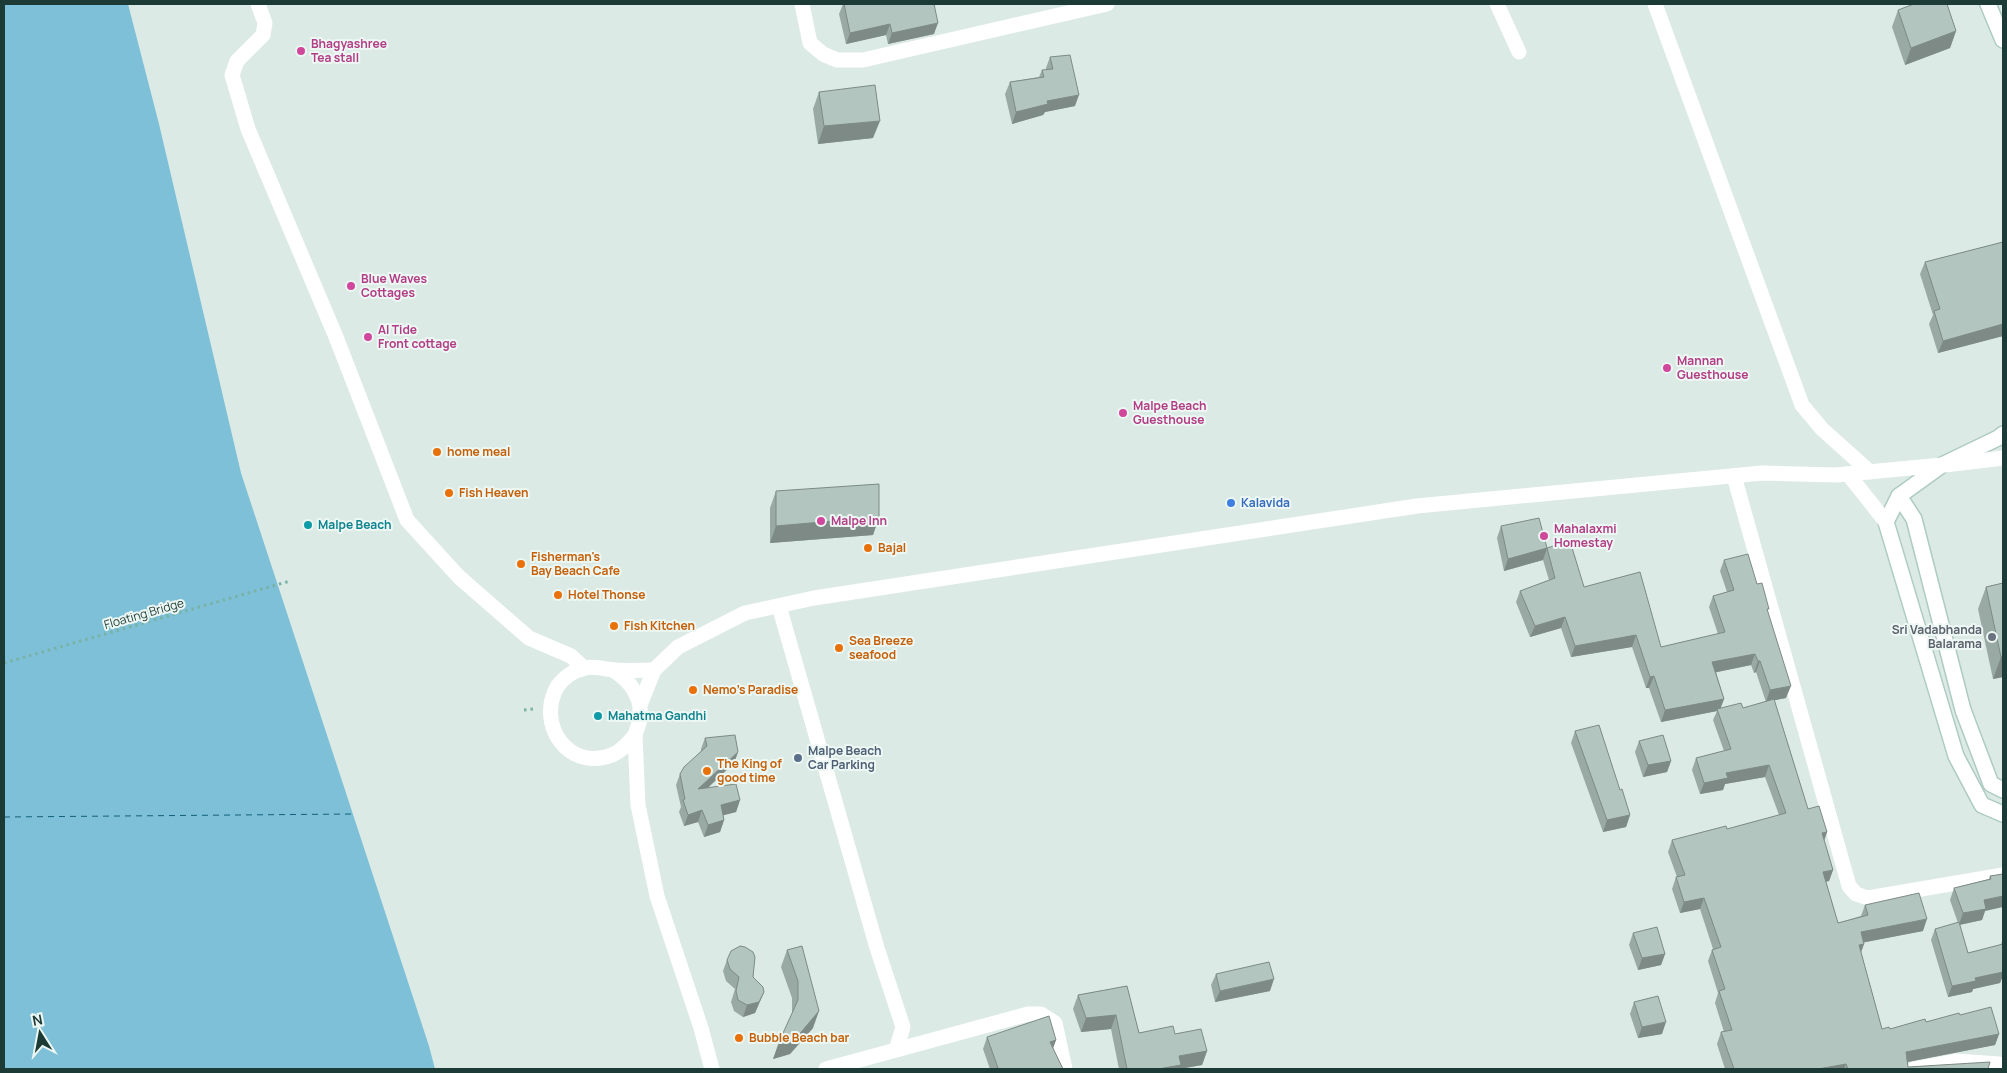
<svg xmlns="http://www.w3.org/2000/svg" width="2007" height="1073" font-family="Manrope,sans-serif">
<rect width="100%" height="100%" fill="#dceae5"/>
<polygon fill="#7dc0d7" points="4,4 128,4 159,124 241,473 429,1046 435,1069 4,1069"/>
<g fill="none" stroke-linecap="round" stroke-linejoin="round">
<polyline stroke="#12607c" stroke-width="1" stroke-dasharray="6 5" stroke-linecap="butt" points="4,817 353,814"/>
<defs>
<g id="secondary">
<polyline points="1988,4 2003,40"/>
<polyline points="2003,434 1998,438 1942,465 1899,496 1886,522 1956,756 1982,805 2003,814"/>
<polyline points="1899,496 1914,519 1963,710 1991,784 2003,790"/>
</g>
</defs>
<use href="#secondary" stroke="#aecbc3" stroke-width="18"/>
<g stroke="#79b2a5" stroke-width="3" stroke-dasharray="2.5 4" stroke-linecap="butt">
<polyline points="4,663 290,581"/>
<polyline points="524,710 534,709"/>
</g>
<g stroke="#fff" stroke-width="15">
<polyline points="258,4 265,23 263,35 237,61 232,75 248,129 336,337 407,520 459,577 529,638 571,656 584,668"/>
<polyline points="802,4 810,43 823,54 837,60 863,60 1107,4"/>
<polyline points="1497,4 1519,52"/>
<polyline points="1655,4 1802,405 1822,429 1870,472"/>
<polyline points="1945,465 2003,458"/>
<polyline points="1734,476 1849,886 1856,894 1868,898 2003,875"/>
<polyline points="779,606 877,948 903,1027 896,1050 826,1069"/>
<path d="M613 670C628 680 635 688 640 705"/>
<path d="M635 735C628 743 622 751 612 755 569 772 536 725 557 687 563 678 574 670 585 668 596 665 604 670 615 670 628 671 641 670 654 670"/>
<polyline points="896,1050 1028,1014 1041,1014 1055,1023 1065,1069"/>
<polyline points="1914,1069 1956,1061 1999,1064"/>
</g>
<g stroke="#fff" stroke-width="15">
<polyline points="1848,474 1886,522"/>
<polyline points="712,1069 701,1028 657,896 638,805 635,735 640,720 640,705 654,670 678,647 745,613 814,598 1417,506 1762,473 1836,475 1942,465"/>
</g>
<use href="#secondary" stroke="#fff" stroke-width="15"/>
</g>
<g fill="#99a9a4" fill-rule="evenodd">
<polygon points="843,4 934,4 934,34 888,44 886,35 846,44 839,14"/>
<polygon points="1898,10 1956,31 1950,48 1905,65 1892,27"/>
<polygon points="1050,57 1075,106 1045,112 1043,115 1012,124 1005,94 1010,82 1039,77 1042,70 1046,70 1046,68"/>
<polygon points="819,92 873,138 818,144 813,109"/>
<polygon points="2003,242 2003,336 1938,353 1929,324 1933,315 1920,274 1925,262"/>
<polygon points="776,491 879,517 873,535 770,543 770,508"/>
<path d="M1501 526 1547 548 1584 587 1661 647 1718 634 1709 607 1713 596 1727 592 1720 571 1724 560 1757 584 1768 613 1786 698 1774 700 1808 809 1827 832 1824 840 1833 870 1829 881 1826 882 1838 923 1861 916 1865 905 1923 931 1864 942V944L1861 952 1882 1029H1890L1960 1015 1999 1034 1995 1045 1908 1062V1067L1988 1069H1725L1717 1044 1721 1032H1724L1715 1003 1718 993 1708 961 1712 950 1713 949 1700 909 1680 913 1672 889 1676 877H1677L1668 852 1672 840 1727 829 1779 815 1765 777 1725 784 1723 790 1700 794 1692 770 1696 758 1724 751 1713 720 1717 711 1661 722 1649 688H1646L1632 647 1571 657 1561 628 1530 637 1516 602 1520 591 1549 580 1543 560 1504 571 1497 538ZM1751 665 1754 673 1756 672 1766 702 1743 708H1720L1724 699 1716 672Z"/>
<polygon points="2003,583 2003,677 1993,679 1978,609 1986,587"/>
<polygon points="1575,731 1620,790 1630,815 1626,827 1603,832 1571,743"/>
<polygon points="705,738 738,752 734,763 707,788 740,800 736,812 723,815 724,820 720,832 704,837 698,822 684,826 679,812 681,807 676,785 680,774 701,751 701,749"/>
<polygon points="1639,741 1671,761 1667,772 1643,777 1635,752"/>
<polygon points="2003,874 1985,911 1982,920 1959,925 1968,953 2001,945 2002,942 2003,941 2002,978 2000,983 1973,989 1972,992 1948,997 1931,940 1935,929 1958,923 1950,900 1954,888 1989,879 1990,876"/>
<polygon points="1633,933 1665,954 1661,965 1638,970 1629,945"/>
<polygon points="802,946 813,1028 790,1054 773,1059 792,1014 792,998 781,967 787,950"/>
<polygon points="727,960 753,977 764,992 755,1013 743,1017 734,1011 731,1002 735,989 726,981 723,971"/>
<polygon points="1216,974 1270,991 1215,1002 1211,985"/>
<polygon points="1127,986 1139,1033 1175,1034 1207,1051 1202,1065 1179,1069 1119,1069 1111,1029 1081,1032 1073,1009 1078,995"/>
<polygon points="1634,1002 1662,1034 1638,1038 1630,1014"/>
<polygon points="987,1037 1056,1040 1053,1048 1063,1069 990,1069 983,1049"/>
</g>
<g fill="#7d8a86">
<polygon points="938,23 934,34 888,44 892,33"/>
<polygon points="890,24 886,35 846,44 850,33"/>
<polygon points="1956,31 1950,48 1905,65 1911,48"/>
<polygon points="1079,95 1075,106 1045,112 1043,115 1012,124 1016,112 1047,101"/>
<polygon points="880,121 873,138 818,144 824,126"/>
<polygon points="2003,324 2003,336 1938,353 1943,341"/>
<polygon points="879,517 873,535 770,543 776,526"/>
<polygon points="1547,548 1543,560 1504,571 1508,559"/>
<polygon points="1565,617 1561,628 1530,637 1535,626"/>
<polygon points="1636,635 1632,647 1571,657 1575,646"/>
<polygon points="1755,654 1751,665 1708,674 1712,662"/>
<polygon points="2003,656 2003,677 1993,679 2001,657"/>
<polygon points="1758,661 1760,661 1756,672 1754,673"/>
<polygon points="1654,676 1649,688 1646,688 1650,677"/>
<polygon points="1791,686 1786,698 1766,702 1770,690"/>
<polygon points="1724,699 1720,710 1717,709 1717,711 1661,722 1665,710"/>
<polygon points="738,752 734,763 694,801 698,789"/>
<polygon points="1671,761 1667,772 1643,777 1648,765"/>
<polygon points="1769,765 1765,777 1725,784 1723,790 1700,794 1704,783 1726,773"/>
<polygon points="740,800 736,812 717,817 721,805"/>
<polygon points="702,810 698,822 684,826 688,815"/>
<polygon points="1630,815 1626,827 1603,832 1607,820"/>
<polygon points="724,820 720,832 704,837 708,825"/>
<polygon points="1827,832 1823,844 1822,833"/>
<polygon points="1833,870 1829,881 1819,883 1823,872"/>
<polygon points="2003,896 2003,907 1985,911 1982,920 1959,925 1963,913 1984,900"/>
<polygon points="1704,898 1700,909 1680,913 1684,902"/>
<polygon points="1927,919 1923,931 1856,944 1861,932"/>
<polygon points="1864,944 1860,955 1859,945"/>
<polygon points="1665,954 1661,965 1638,970 1642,958"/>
<polygon points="2003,967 2003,978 2002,978 2000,983 1973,989 1972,992 1948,997 1952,986"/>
<polygon points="1274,979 1270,991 1215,1002 1220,991"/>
<polygon points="764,992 755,1013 743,1017 747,1005"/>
<polygon points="819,1011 813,1028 790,1054 773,1059 779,1042"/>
<polygon points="1116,1015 1111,1029 1081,1032 1086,1018"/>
<polygon points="1666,1022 1662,1034 1638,1038 1642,1027"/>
<polygon points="1999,1034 1995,1045 1902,1063 1906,1052"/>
<polygon points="1056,1040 1052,1051 1050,1042"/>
<polygon points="1207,1051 1202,1065 1179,1069 1158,1069 1179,1056"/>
<polygon points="1846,1064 1844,1069 1818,1069"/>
</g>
<g fill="#b2c5bf" stroke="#7d8a86">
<polygon points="844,4 934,4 938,23 892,33 890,24 850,33"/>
<polygon points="1914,4 1947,4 1956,31 1911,48 1898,10"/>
<polygon points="1070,55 1079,95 1047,101 1048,104 1016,112 1010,82 1044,77 1042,70 1053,69 1050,57"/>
<polygon points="875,85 880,121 824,126 819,92"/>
<polygon points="2003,242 2003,324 1943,341 1934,311 1940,309 1925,262"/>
<polygon points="879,484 879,517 776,526 776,491"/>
<polygon points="1539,518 1547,548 1508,559 1501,526"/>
<polygon points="1570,541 1584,587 1640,572 1661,647 1725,632 1713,596 1734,590 1724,560 1748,554 1757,584 1762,583 1769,609 1767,609 1791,686 1770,690 1760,661 1758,661 1755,654 1712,662 1724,699 1665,710 1654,676 1650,677 1636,635 1575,646 1565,617 1535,626 1520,591 1555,578 1547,548"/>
<polygon points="2003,583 2003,656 2001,657 1986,587"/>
<polygon points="1774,699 1808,809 1819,806 1827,832 1822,833 1833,870 1823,872 1838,923 1868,915 1865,905 1919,893 1927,919 1861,932 1864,944 1859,945 1882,1029 1889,1027 1890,1029 1925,1019 1926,1022 1959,1013 1960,1015 1991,1007 1999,1034 1906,1052 1908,1067 1990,1062 1988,1069 1848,1069 1846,1064 1818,1069 1734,1069 1721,1032 1732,1030 1719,991 1725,989 1712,950 1721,947 1704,898 1684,902 1676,877 1685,875 1672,840 1726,826 1727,829 1786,813 1769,765 1726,773 1728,778 1704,783 1696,758 1731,749 1717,709 1741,703 1743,708"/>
<polygon points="1599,725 1620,790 1622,789 1630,815 1607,820 1575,731"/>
<polygon points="735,735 738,752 698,789 736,784 740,800 721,805 724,820 708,825 702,810 688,815 683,800 685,799 680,774 684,767 707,746 705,738"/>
<polygon points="1663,735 1671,761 1648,765 1639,741"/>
<polygon points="2003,874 2003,896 1984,900 1986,909 1963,913 1954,888 1991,879 1990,876"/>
<polygon points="1959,922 1968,953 2003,944 2002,942 2003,941 2003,972 1975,978 1976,981 1952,986 1935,929"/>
<polygon points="1657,927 1665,954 1642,958 1633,933"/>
<polygon points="740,946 745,947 753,952 755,957 753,977 763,987 764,992 759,1002 747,1005 738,1000 736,991 739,977 730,969 727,960 731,951"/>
<polygon points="802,946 819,1011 797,1037 779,1042 798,1000 798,981 787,950"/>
<polygon points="1269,962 1274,979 1220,991 1216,974"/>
<polygon points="1127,986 1139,1033 1173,1026 1175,1034 1201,1029 1207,1051 1179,1056 1181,1065 1158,1069 1127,1069 1116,1015 1086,1018 1078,995"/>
<polygon points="1658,996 1666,1022 1642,1027 1634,1002"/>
<polygon points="1049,1016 1056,1040 1050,1042 1063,1069 994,1069 998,1068 987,1037"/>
</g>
<g fill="#d1479c" stroke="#edf7f3" stroke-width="2">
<circle cx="301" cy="51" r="5"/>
<circle cx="351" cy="286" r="5"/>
<circle cx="368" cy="337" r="5"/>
<circle cx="1667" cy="368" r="5"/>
<circle cx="1123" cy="413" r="5"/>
<circle cx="821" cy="521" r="5"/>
<circle cx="1544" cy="536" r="5"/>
</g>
<g fill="#e8710a" stroke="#edf7f3" stroke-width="2">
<circle cx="437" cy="452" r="5"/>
<circle cx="449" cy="493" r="5"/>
<circle cx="868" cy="548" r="5"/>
<circle cx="521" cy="564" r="5"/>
<circle cx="558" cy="595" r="5"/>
<circle cx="614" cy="626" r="5"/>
<circle cx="839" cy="648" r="5"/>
<circle cx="693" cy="690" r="5"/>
<circle cx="707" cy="771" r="5"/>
<circle cx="739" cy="1038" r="5"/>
</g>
<circle fill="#3f7fe0" stroke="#edf7f3" stroke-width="2" cx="1231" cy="503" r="5"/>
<g fill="#0f9aa8" stroke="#edf7f3" stroke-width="2">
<circle cx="308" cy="525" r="5"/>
<circle cx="598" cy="716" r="5"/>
</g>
<circle fill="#6b7280" stroke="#edf7f3" stroke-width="2" cx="1992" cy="637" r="5"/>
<circle fill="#5c6f8a" stroke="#edf7f3" stroke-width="2" cx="798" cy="758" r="5"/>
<g text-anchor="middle" stroke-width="4" stroke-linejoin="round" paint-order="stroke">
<g font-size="12" font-weight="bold" fill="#b23c85" stroke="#edf7f3" text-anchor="start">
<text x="311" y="48">Bhagyashree<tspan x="311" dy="14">Tea stall</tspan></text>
<text x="361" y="283">Blue Waves<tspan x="361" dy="14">Cottages</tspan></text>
<text x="378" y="334">AI Tide<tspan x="378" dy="14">Front cottage</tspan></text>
<text x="1677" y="365">Mannan<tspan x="1677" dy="14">Guesthouse</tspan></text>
<text x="1133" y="410">Malpe Beach<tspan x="1133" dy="14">Guesthouse</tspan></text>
<text x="831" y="525">Malpe Inn</text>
<text x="1554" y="533">Mahalaxmi<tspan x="1554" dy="14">Homestay</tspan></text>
</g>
<g font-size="12" font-weight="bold" fill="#c56008" stroke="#edf7f3" text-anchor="start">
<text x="447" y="456">home meal</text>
<text x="459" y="497">Fish Heaven</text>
<text x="878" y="552">Bajal</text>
<text x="531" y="561">Fisherman's<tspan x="531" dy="14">Bay Beach Cafe</tspan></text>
<text x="568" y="599">Hotel Thonse</text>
<text x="624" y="630">Fish Kitchen</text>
<text x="849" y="645">Sea Breeze<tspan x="849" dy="14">seafood</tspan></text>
<text x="703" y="694">Nemo's Paradise</text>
<text x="717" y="768">The King of<tspan x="717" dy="14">good time</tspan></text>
<text x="749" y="1042">Bubble Beach bar</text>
</g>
<g font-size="12" font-weight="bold" fill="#366cbe" stroke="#edf7f3" text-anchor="start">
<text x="1241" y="507">Kalavida</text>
</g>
<g font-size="12" font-weight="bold" fill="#0d838f" stroke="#edf7f3" text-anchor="start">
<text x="318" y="529">Malpe Beach</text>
<text x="608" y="720">Mahatma Gandhi</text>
</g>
<g font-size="12" fill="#1d3b36" stroke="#edf7f3">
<text transform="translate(144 614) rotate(-16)" y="4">Floating Bridge</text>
</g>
<g font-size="12" font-weight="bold" fill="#5b616d" stroke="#edf7f3" text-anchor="end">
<text x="1982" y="634">Sri Vadabhanda<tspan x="1982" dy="14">Balarama</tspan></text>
</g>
<g font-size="12" font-weight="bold" fill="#4e5e75" stroke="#edf7f3" text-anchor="start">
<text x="808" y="755">Malpe Beach<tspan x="808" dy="14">Car Parking</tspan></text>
</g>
</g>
<rect width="2007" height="1073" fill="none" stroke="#1d3b36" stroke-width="10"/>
<g transform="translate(40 1033) rotate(349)" stroke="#edf7f3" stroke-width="4" paint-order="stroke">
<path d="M0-4L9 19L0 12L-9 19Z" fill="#1d3b36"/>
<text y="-8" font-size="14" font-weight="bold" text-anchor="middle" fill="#1d3b36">N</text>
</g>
</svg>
